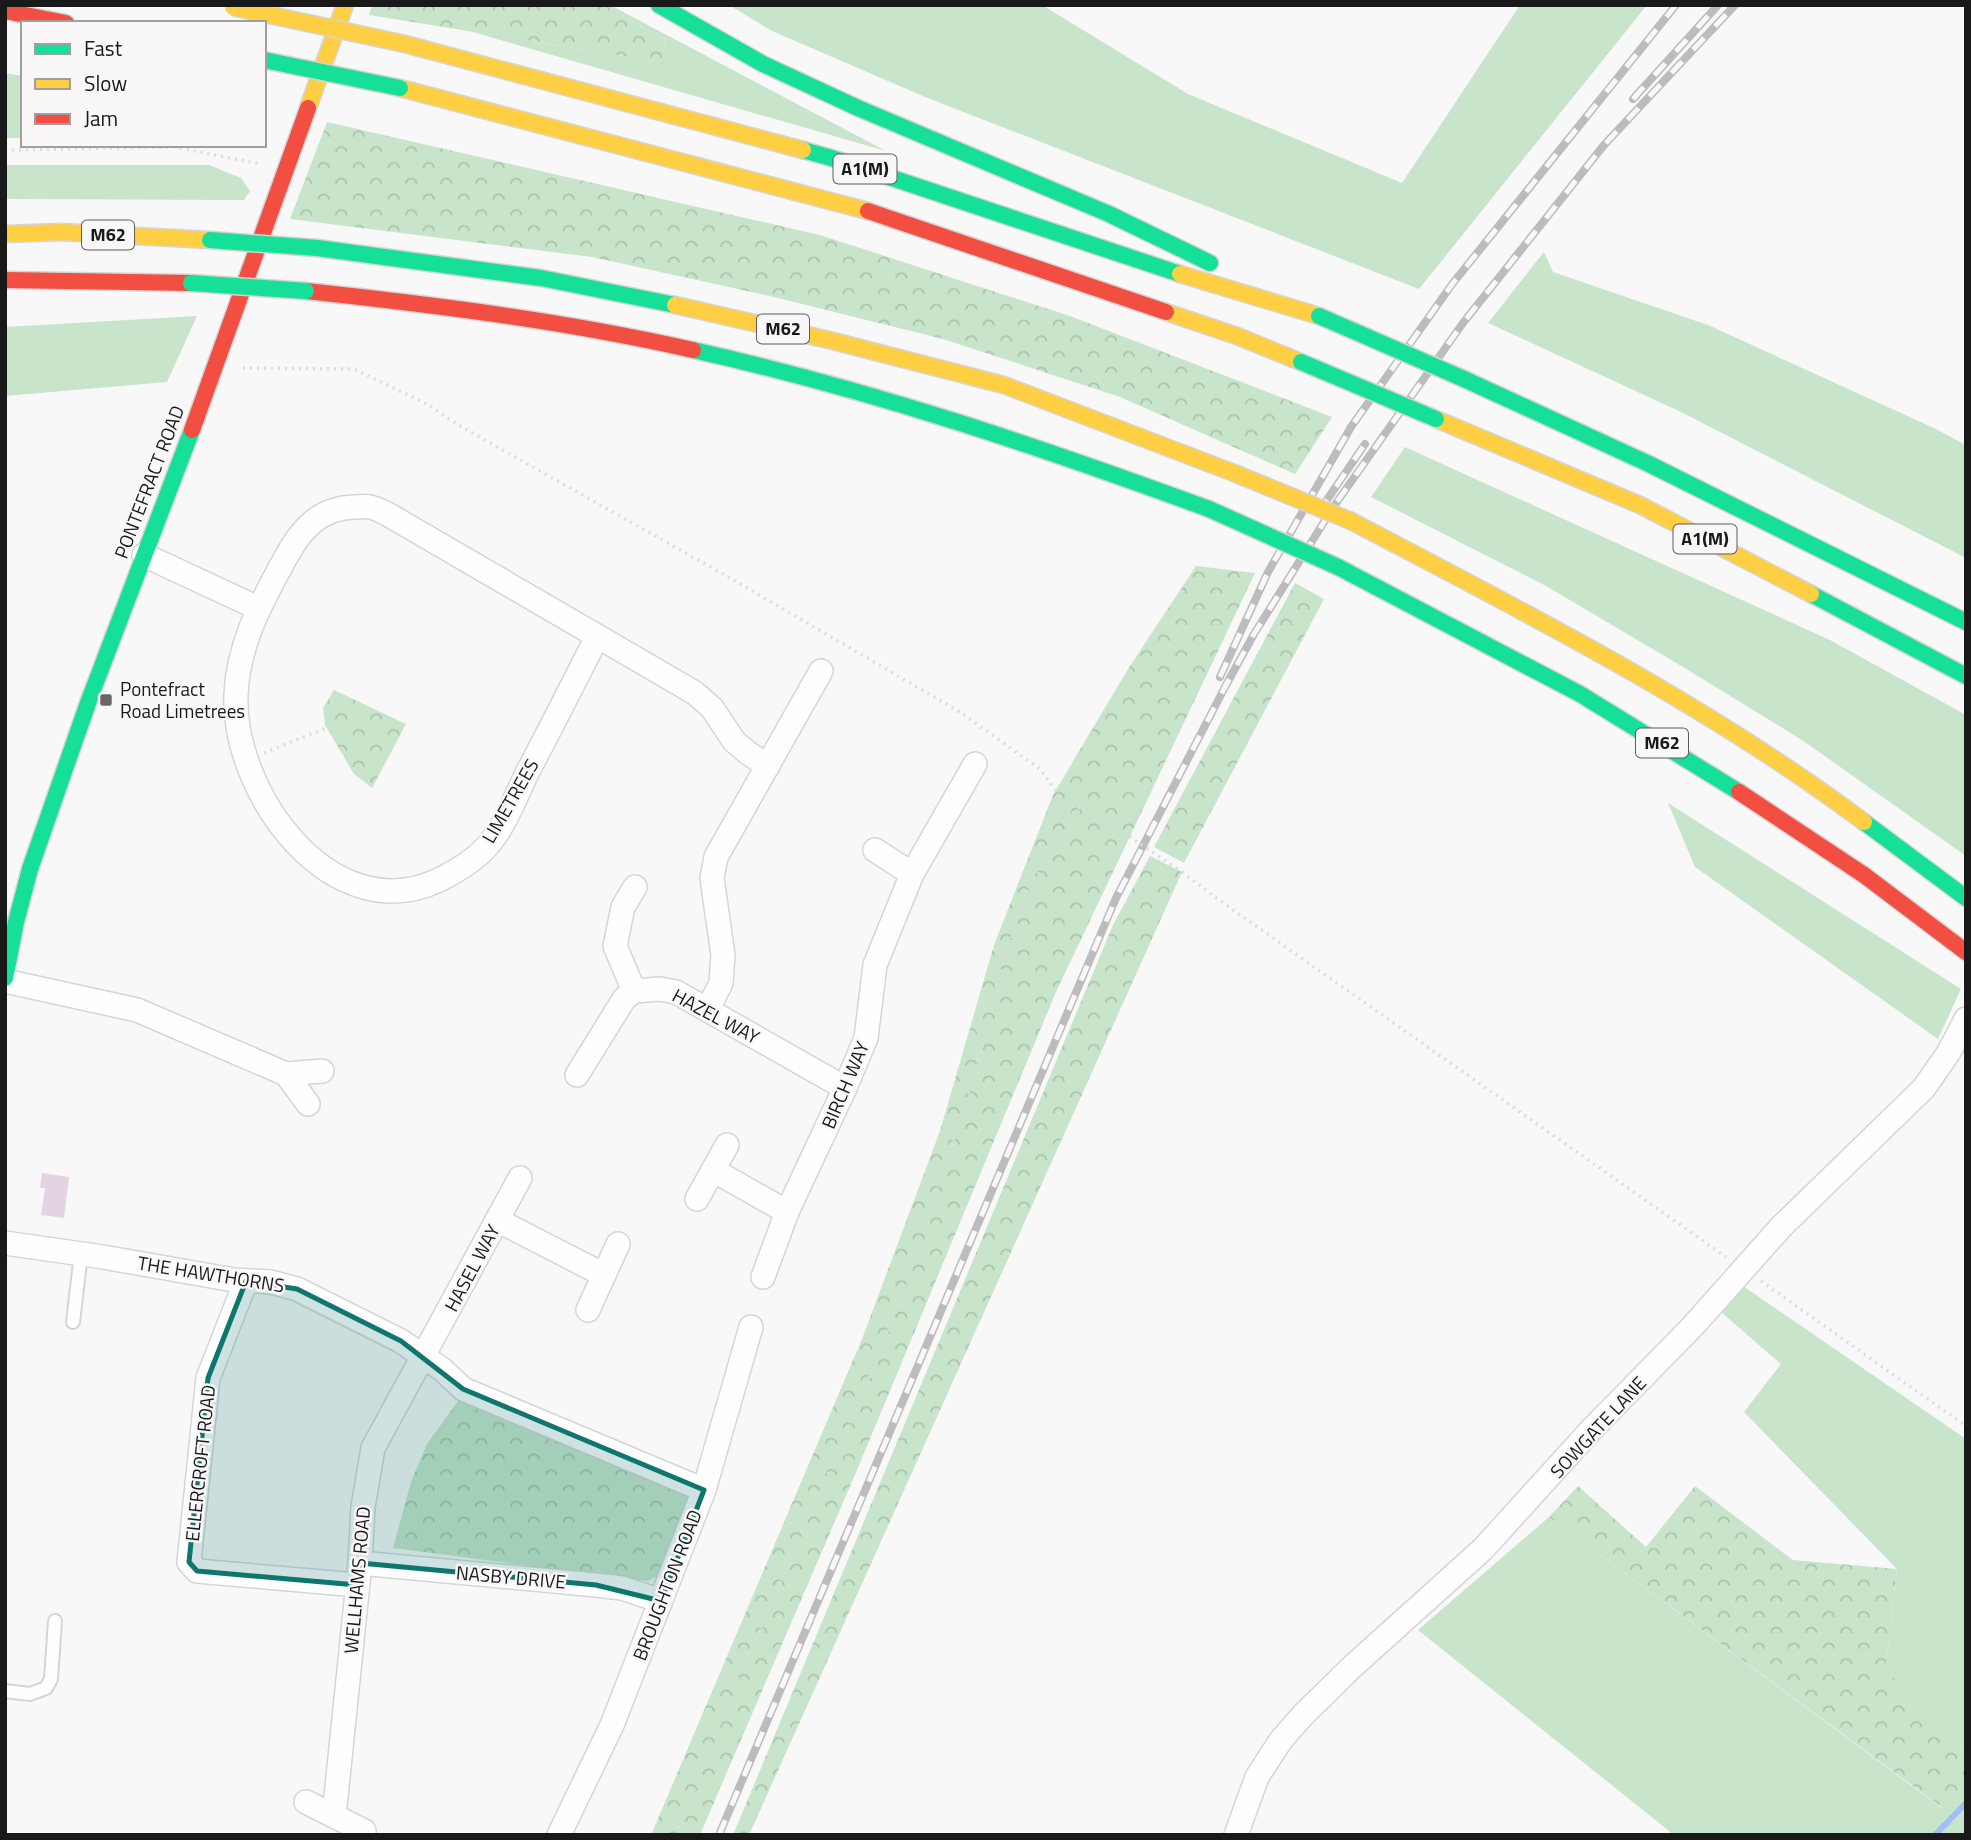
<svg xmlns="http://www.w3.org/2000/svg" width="1971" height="1840" font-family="'Titillium Web',sans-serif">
<defs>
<pattern id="forest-crowns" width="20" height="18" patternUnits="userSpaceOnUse" patternTransform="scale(1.75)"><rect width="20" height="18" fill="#c8e4ca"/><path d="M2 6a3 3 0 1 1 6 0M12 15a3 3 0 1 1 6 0" fill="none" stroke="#abc3ad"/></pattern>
</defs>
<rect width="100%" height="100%" fill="#f9f8f9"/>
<g fill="#c8e4ca">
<polygon points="604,5 610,5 886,151 469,31 661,62 666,40"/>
<polygon points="729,5 1042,5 1188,94 1402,183 1520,5 1647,5 1419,289 925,97 772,31"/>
<polygon points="5,73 23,76 23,138 5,138"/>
<polygon points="5,165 209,165 241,178 250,191 244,200 5,199"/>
<polygon points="1544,252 1553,272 1708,325 1934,428 1966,445 1966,558 1681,412 1488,323"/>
<polygon points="197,316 167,382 5,396 5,327"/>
<polygon points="1405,447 1830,640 1966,715 1966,856 1802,740 1683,667 1546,586 1371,497"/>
<polygon points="1668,803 1961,989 1938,1039 1695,867"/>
<polygon points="1743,1286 1966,1439 1966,1749 1909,1705 1886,1664 1897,1569 1744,1412 1781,1364 1721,1312"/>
<polygon points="1549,1517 1943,1809 1966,1787 1966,1835 1674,1835 1418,1630"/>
</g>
<g fill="url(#forest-crowns)">
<polygon points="372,5 604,5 666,40 661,62 369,15"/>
<polygon points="327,122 820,235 1070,316 1332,417 1295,474 1120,397 943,339 774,297 592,257 290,219"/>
<polygon points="1196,566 1255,573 1056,992 857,1470 700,1835 651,1835 862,1339 940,1131 994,945 1053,795 1128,669"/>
<polygon points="1295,583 1324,599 1184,863 1154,847"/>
<polygon points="334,690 406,724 372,788 354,774 325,725 323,708"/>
<polygon points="1150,856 1182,872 749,1835 733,1835 1113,925"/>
<polygon points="461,1397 690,1496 657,1576 648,1581 393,1548 411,1482 427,1444"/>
<polygon points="1578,1486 1646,1547 1695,1486 1793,1560 1897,1569 1886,1664 1909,1705 1966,1749 1966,1787 1944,1809 1549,1517"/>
</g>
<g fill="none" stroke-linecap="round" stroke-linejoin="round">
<polyline stroke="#a2bef8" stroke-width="6" points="1935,1835 1966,1803"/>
</g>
<polygon fill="#e4d4e1" points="42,1173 69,1177 64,1218 41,1215 45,1188 40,1188"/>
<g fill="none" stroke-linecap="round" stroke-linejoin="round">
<defs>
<g id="lane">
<polyline points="73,1322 81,1254"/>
<polyline points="5,1691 30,1694 46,1688 51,1679 55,1621"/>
</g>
<g id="street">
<polyline points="144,555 258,608"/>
<path d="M597 637C574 682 551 728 527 773 516 796 506 823 490 843 476 860 457 871 439 880 331 931 232 792 236 695 238 643 262 601 286 557 301 529 320 508 354 507 359 507 365 506 370 507 376 508 383 512 389 515L695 693 712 708 734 741 748 753 768 766"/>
<polyline points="875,850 912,874"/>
<polyline points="5,981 137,1010 286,1074 322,1071"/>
<polyline points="634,991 615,946 623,907 635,887"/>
<polyline points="708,1009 721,983 723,955 712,878 716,857 821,671"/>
<polyline points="286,1074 308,1104"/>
<polyline points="577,1075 624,999 634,991 660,989 676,992 845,1088"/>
<polyline points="713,1170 787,1212"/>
<polyline points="697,1199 727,1145"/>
<polyline points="497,1220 604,1275"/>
<polyline points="5,1243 103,1257 234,1280 271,1282 297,1289 401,1341 443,1370 463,1389 704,1490"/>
<polyline points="763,1277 787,1212 845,1088 866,1038 875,965 912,874 975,764"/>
<polyline points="246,1281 208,1378 189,1562 197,1571 357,1585"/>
<polyline points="588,1310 618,1244"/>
<polyline points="360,1563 596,1585 622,1588 661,1601"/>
<polyline points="306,1802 364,1831"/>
<polyline points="334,1816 360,1563 363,1507 373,1448 520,1178"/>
<polyline points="559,1835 612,1725 704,1490 751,1327"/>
<polyline points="1236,1835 1257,1777 1281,1740 1303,1715 1352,1667 1483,1549 1591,1430 1693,1326 1781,1227 1924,1088 1949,1052 1966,1019"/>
</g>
<g id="fast">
<polyline points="659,5 763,64 858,108 1109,214 1210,263"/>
<polyline points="803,150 835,159 1180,274"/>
<polyline points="317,248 541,278 675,305"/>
<path d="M693 350C872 390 1037 446 1209 509"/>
<polyline points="1464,379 1649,464 1966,622"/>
<polyline points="1338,567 1580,694 1739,792"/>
<polyline points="1811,594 1966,676"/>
<polyline points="1864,822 1966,898"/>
<polyline points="5,978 16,922 30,869 88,703 192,430"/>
</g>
<g id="slow">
<polyline points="405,44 803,150"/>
<polyline points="400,88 868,211"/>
<polyline points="308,108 345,5"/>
<polyline points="5,234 62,232 210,240"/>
<polyline points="1180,274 1319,316"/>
<polyline points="675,305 829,340 1004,385 1234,473"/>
<polyline points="1166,312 1237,336 1301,362"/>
<polyline points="1436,419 1640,505 1811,594"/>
<path d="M1351 521C1526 613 1705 703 1864 822"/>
</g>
<g id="jam">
<polyline points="5,11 66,23"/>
<polyline points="868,211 1166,312"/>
<polyline points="5,280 191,283"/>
<path d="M306 291C436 305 565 321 693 350"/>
<polyline points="192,430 308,108"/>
<polyline points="1739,792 1864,875 1966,952"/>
</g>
</defs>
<use href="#lane" stroke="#d6d5d6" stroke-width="16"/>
<use href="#street" stroke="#d6d5d6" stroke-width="26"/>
<use href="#fast" stroke="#d6d5d6" stroke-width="19"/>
<use href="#slow" stroke="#d6d5d6" stroke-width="19"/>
<use href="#jam" stroke="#d6d5d6" stroke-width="19"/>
<g stroke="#dcdcdc" stroke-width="3.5" stroke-dasharray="2 5" stroke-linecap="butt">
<polyline points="5,150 175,147 260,164"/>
<polyline points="243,368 354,369 427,404 460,426 730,578 960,712 1040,769 1072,813"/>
<polyline points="264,753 326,728"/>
<polyline points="1182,872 1219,900 1726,1257"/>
<polyline points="1761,1281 1966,1426"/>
<polyline points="675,1835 743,1667 872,1372 906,1282 958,1125 982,1047 1005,957 1028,891 1065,822 1079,808 1106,821"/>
</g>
<use href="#lane" stroke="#fefefe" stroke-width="12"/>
<use href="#street" stroke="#fefefe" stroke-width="23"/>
<use href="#fast" stroke="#16e098" stroke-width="16"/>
<use href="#slow" stroke="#ffcf43" stroke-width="16"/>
<use href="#jam" stroke="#f24e42" stroke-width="16"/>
<defs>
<g id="rail">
<polyline points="1633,99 1718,5"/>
<polyline points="1318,513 1365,444"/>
<polyline points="1220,677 1268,572 1351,427 1453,283 1676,5"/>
<polyline points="719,1835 1116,898 1226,685 1254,634 1334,506 1463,323 1604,145 1735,5"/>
</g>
</defs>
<use href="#rail" stroke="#bdbcbd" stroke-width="8"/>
<use href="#rail" stroke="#faf7f9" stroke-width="5" stroke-dasharray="16" stroke-linecap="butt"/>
<defs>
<g id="fast-bridge">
<polyline points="264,60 400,88"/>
<polyline points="210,240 317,248"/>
<polyline points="191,283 306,291"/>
<polyline points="1319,316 1464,379"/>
<polyline points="1301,362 1436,419"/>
<polyline points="1209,509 1338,567"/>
</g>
<g id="slow-bridge">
<polyline points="233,7 405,44"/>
<polyline points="1234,473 1351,521"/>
</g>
</defs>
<use href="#fast-bridge" stroke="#d3d3d3" stroke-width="19" stroke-linecap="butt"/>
<use href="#slow-bridge" stroke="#d3d3d3" stroke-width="19" stroke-linecap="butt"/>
<polyline stroke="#dcdcdc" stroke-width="3.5" stroke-dasharray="2 5" stroke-linecap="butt" points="1106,821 1182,872"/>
<use href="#fast-bridge" stroke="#16e098" stroke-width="16"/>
<use href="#slow-bridge" stroke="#ffcf43" stroke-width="16"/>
</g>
<path fill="#0f766e" fill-opacity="0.2" stroke="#0f766e" stroke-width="5" stroke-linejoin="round" d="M246 1281 297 1289 401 1341 463 1389 704 1490 661 1601 596 1585 360 1563 357 1585 197 1571 189 1562 208 1378Z"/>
<rect fill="#686768" stroke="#faf7f9" stroke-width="2.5" x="99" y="693" width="14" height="14" rx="3.5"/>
<g text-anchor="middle" stroke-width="5" stroke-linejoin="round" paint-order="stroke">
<g fill="#faf7f9" stroke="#5d5c5d" stroke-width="2">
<rect x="833.5" y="154.5" width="63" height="29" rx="5"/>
<rect x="82" y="220.5" width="52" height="29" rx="5"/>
<rect x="757" y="314.5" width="52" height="29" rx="5"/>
<rect x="1673.5" y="524.5" width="63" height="29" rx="5"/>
<rect x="1636" y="728.5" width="52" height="29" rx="5"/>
</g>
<g font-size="18" font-weight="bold" fill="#1a191a">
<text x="865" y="175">A1(M)</text>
<text x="108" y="241">M62</text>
<text x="783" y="335">M62</text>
<text x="1705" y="545">A1(M)</text>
<text x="1662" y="749">M62</text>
</g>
<g font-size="19" fill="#1a191a" stroke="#faf7f9">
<text transform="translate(149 482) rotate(-69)" y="7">PONTEFRACT ROAD</text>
<text transform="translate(510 801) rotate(-60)" y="7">LIMETREES</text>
<text transform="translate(716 1016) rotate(28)" y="7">HAZEL WAY</text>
<text transform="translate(845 1085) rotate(-67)" y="7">BIRCH WAY</text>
<text transform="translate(472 1268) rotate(-62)" y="7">HASEL WAY</text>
<text transform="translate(211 1274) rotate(9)" y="7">THE HAWTHORNS</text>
<text transform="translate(1598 1427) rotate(-47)" y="7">SOWGATE LANE</text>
<text transform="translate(200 1463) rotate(-84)" y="7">ELLERCROFT ROAD</text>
<text transform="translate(511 1577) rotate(5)" y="7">NASBY DRIVE</text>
<text transform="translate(357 1580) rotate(-85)" y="7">WELLHAMS ROAD</text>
<text transform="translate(667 1585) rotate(-69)" y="7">BROUGHTON ROAD</text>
</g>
<g font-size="19" fill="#1a191a" stroke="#faf7f9" text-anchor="start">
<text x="120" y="696">Pontefract<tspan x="120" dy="22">Road Limetrees</tspan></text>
</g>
</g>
<rect width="1971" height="1840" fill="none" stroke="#1a191a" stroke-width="14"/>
<rect x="21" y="21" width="245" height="126" fill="#faf7f9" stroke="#a09ea0" stroke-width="2"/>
<rect x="35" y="44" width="35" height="10" fill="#16e098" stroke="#a09ea0" stroke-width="2"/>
<text x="84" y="56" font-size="21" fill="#1a191a">Fast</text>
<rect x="35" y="79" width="35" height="10" fill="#ffcf43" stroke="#a09ea0" stroke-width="2"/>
<text x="84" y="91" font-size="21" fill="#1a191a">Slow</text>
<rect x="35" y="114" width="35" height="10" fill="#f24e42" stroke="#a09ea0" stroke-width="2"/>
<text x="84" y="126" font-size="21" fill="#1a191a">Jam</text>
</svg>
